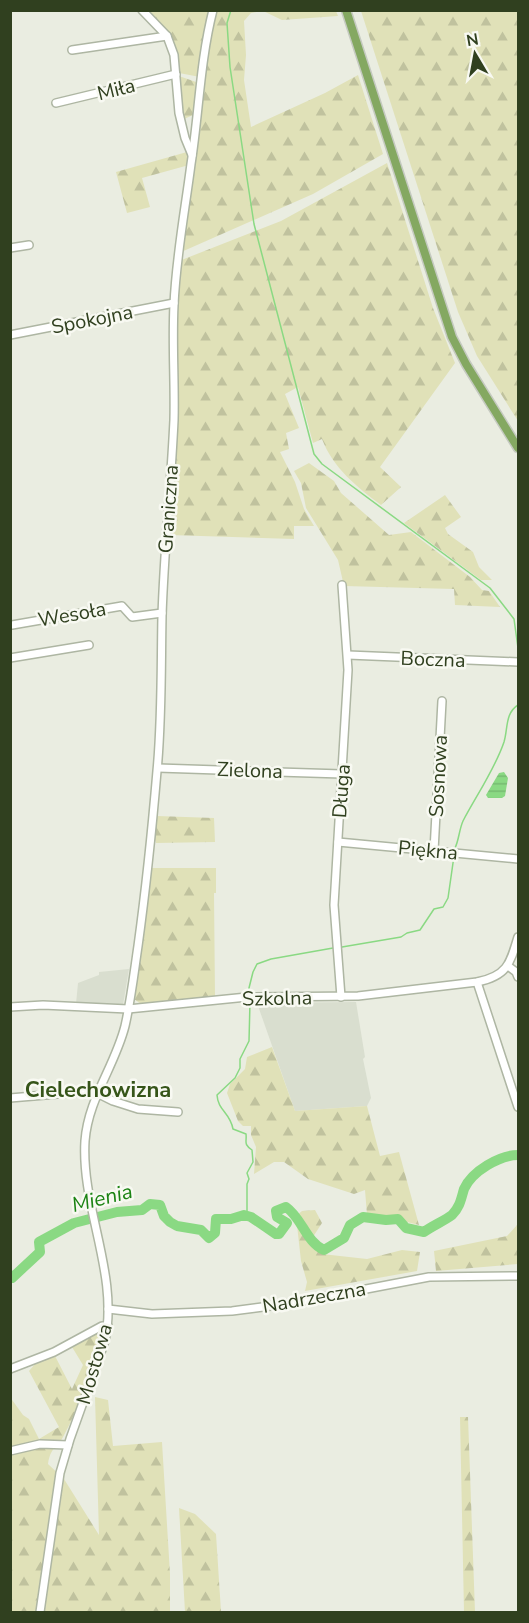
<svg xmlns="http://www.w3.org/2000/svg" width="529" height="1623" font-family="'Nunito Sans',sans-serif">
<defs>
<pattern id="forest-firs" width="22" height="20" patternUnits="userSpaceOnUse" patternTransform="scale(1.5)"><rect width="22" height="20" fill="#e0e1b8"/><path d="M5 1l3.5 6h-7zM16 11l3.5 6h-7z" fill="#c0c29e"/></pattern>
<pattern id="water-rules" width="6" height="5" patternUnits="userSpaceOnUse" patternTransform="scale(1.5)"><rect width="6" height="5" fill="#8ad983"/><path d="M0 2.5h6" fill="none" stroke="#77bb71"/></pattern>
</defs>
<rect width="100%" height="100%" fill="#eaede1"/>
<g fill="#d9decf">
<polygon points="129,969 123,1005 76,1004 78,983 99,975 99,972"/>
<polygon points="356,1002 365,1057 363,1059 371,1098 367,1106 295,1111 257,1003"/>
</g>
<g fill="url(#forest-firs)">
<polygon points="261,10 336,11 338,16 282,20"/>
<polygon points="146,11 212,11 200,77 179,73 176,55"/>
<polygon points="216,11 261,11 251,13 244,21 246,55 244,80 251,127 325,93 358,75 383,154 313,194 179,253 203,81"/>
<polygon points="361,11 518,11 518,421 477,356 458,312"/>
<polygon points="179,76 196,82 193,115 182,120"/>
<polygon points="187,152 189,165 142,178 150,207 127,213 116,172"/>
<path d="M387 163 433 308 455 363 380 467 401 487 381 505C357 487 333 468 322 439L313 443 298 387 285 394 299 428 286 433 289 449 280 452 295 482 304 509 314 526H294V539L169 535 179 261 281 221Z"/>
<polygon points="309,463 334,481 341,493 389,535 411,532 470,577 482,590 489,591 500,607 455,605 454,589 344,586 338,560 306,508 301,483 294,471"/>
<polygon points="445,495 461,517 445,528 448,534 473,552 479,567 492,580 481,580 404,523"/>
<polygon points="157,816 214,818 215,842 156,843 155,839"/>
<polygon points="152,868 216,868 216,893 214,893 215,997 141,1004 134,999"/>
<polygon points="272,1047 295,1111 367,1106 380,1156 399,1152 419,1225 403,1221 399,1218 367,1215 365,1190 354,1194 308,1179 284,1162 274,1162 254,1174 256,1147 251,1135 251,1126 243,1126 238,1121 227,1093 230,1084 245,1069 247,1057"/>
<polygon points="315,1210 322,1223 311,1240 322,1254 367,1259 402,1250 420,1252 417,1271 305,1291 307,1282 301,1261 296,1216 302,1211"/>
<polygon points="518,1224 518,1264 436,1271 434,1251 507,1236"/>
<path d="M100 1329 103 1332C91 1366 81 1405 63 1437 56 1450 51 1446 48 1464L64 1479 99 1535 95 1397 108 1400 113 1446 162 1442 170 1574V1612H11L10 1397 23 1415 29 1419 39 1439 59 1427 29 1371 35 1364 54 1354 72 1389 83 1365 72 1347Z"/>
<polygon points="460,1417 468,1417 475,1612 464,1612"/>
<polygon points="179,1508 195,1514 216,1534 221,1612 185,1612"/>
</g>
<polygon fill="url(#water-rules)" points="504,772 508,778 505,796 502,798 488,798 486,795 499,773"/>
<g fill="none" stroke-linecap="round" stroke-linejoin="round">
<g stroke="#8ad983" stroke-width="1.5">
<polyline points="231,10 227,23 230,67 254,224 314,454 322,464 490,588 514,619 518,648"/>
<path d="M455 848C459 840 459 830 463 821 476 796 495 769 504 742 508 729 505 713 518 705"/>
<polyline points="342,947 401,937 407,933 420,930 434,909 443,907 448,898 454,856"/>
<polyline points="248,992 253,972 257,964 271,959 333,948"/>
<path d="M247 1216V1184L249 1179 247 1173 253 1162 252 1150C243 1144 247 1142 246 1134L233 1129C230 1112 218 1111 217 1095L235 1078 240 1068V1059L249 1041 250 1002"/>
</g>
<path stroke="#8ad983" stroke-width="10" d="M10 1275 12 1278 40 1252 39 1242 74 1223 117 1212 142 1210 150 1204 160 1205 164 1216 170 1222 177 1226 201 1230 209 1238 215 1233 216 1219H231L244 1215 251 1217 276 1234H279L287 1223 277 1217 276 1211 286 1207C302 1218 306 1242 324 1250L344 1238 350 1225 363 1217 386 1220 398 1219 406 1228 424 1232C432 1226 444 1221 452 1215 460 1207 461 1199 464 1189 472 1171 500 1155 518 1155"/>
<defs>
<g id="minor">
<polyline points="142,10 167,36 174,55 179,113 185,138 192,155"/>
<polyline points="72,50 167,36"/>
<polyline points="56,103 176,74"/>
<polyline points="10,248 29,245"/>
<polyline points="10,335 174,303"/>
<polyline points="12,625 122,606 132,617 162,613"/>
<polyline points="348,655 518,662"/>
<polyline points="10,658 89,645"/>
<polyline points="158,768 342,774"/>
<polyline points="338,842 518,859"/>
<polyline points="434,851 442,701"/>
<polyline points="508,966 516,972 518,977"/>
<polyline points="477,982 518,1107"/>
<polyline points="341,997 334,905 348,670 342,585"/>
<path d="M10 1007 43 1005 128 1009 247 997 358 996 477 982C507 976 510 964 518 937"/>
<polyline points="10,1098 93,1091 113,1101 138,1109 178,1112"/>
<polyline points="108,1309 152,1314 232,1311 293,1303 429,1277 518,1276"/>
<polyline points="10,1369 54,1352 102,1326 108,1326"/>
<polyline points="10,1451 40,1444 68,1445"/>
<path d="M40 1612 60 1473 70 1439 105 1341C119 1274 81 1208 85 1141 88 1099 115 1066 125 1026 131 1000 134 973 138 946 146 888 152 830 157 771 162 720 161 667 162 616 164 551 171 485 174 420 175 382 172 343 174 305 176 257 185 211 191 164 199 113 200 61 213 10"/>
</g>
<polyline id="major" points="346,10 452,337 466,364 518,448"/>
</defs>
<use href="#minor" stroke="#aeb6a3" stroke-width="10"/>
<use href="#major" stroke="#c5cac0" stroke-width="11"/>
<use href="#minor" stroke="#fff" stroke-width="7"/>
<use href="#major" stroke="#84a861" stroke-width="8"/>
</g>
<g text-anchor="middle" stroke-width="5" stroke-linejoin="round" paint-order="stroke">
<g font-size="20" fill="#30401f" stroke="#f8f9f2">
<text transform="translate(116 89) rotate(-14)" y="7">Miła</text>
<text transform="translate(92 319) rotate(-11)" y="7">Spokojna</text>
<text transform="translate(168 509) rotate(-86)" y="7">Graniczna</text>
<text transform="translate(72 614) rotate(-10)" y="7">Wesoła</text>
<text transform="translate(433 659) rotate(2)" y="7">Boczna</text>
<text transform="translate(250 770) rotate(2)" y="7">Zielona</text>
<text transform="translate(438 776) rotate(-87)" y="7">Sosnowa</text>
<text transform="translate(341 791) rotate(-86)" y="7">Długa</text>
<text transform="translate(428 850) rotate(5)" y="7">Piękna</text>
<text transform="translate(277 998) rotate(-1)" y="7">Szkolna</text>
<text transform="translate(314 1297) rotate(-10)" y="7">Nadrzeczna</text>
<text transform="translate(94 1364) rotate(-74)" y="7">Mostowa</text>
</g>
<g font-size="21" font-style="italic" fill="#1b8313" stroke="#f8f9f2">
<text transform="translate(102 1198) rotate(-14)" y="7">Mienia</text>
</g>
<g font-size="22" font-weight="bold" fill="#365519" stroke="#f8f9f2">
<text x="98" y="1097">Cielechowizna</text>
</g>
</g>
<rect width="529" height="1623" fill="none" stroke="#30401f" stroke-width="24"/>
<g transform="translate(475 54) rotate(350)" stroke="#f8f9f2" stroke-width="4.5" paint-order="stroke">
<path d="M0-4.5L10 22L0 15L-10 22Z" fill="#30401f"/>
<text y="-9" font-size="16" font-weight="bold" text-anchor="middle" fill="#30401f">N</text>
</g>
</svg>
